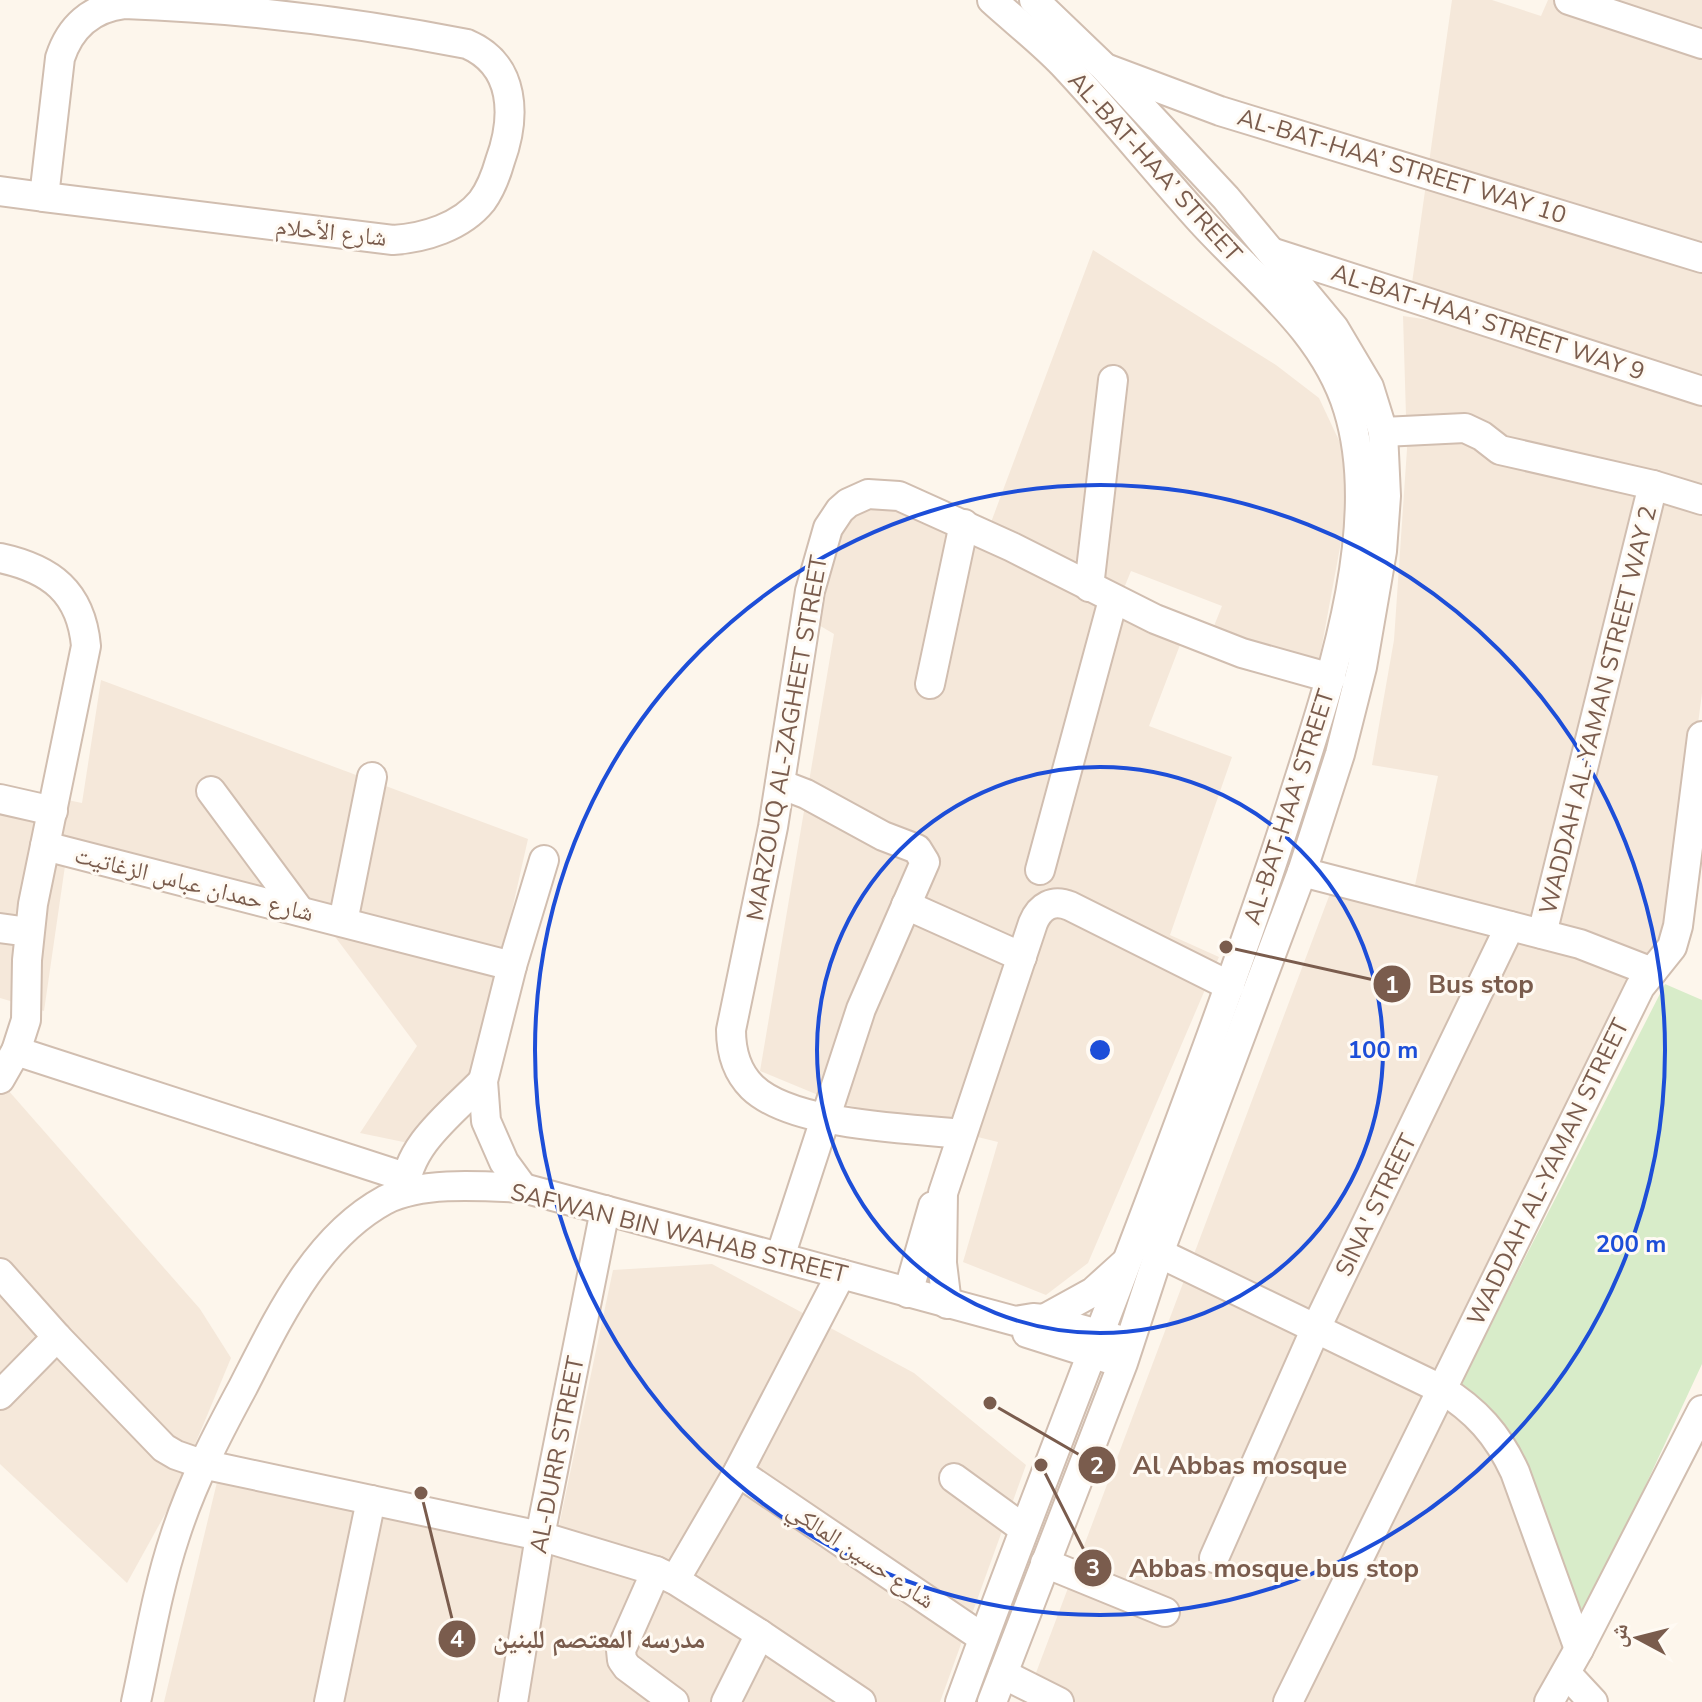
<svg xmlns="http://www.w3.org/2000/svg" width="1702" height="1702" font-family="'Nunito Sans','Noto Naskh Arabic',sans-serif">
<rect width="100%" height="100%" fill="#fdf6ec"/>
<g fill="#f5e8da">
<polygon points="1452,0 1492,0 1541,16 1548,0 1702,0 1702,693 1670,940 1449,1392 1528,1485 1574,1639 1548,1702 1025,1702 1337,875 1414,890 1438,776 1372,765 1394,640 1407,449 1403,316 1484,328 1411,290"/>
<polygon points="1093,250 1276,365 1319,398 1343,449 1348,504 1317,672 1214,626 1222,606 1131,571 1113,615 1180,645 1149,726 1232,757 1170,935 1219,957 1088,1263 1046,1295 963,1262 998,1142 835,1102 760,1071 834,634 817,624 846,519 872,501 981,549"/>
<polygon points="101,680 528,839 491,1003 468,1089 418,1145 360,1133 417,1046 327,926 66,859 44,1011 0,998 0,786 82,803"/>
<polygon points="0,1081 200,1309 231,1358 169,1507 127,1583 0,1464"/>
<polygon points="712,1264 914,1373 1026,1465 940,1702 164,1702 218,1478 553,1554 613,1270"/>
</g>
<polygon fill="#d8ecc9" points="1665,984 1702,1000 1702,1364 1574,1639 1528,1485 1458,1389"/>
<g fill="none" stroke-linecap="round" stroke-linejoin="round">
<defs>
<g id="minor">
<polyline points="1569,0 1702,44"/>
<path d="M124 4C238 8 355 22 467 44 516 65 516 117 500 161 496 175 490 190 482 201 461 227 424 238 393 240L44 197 60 58C70 27 91 8 124 4Z"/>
<polyline points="1108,69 1220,111 1702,258"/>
<polyline points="0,191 44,197"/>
<polyline points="1274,253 1702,391"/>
<polyline points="1383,432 1465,428 1482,436 1500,450 1653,485 1702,500"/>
<path d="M0 558C51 569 81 592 86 646L33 904 27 960 26 1020 16 1051 0 1079"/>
<polyline points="1089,587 1113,380"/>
<polyline points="930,684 964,524"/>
<polyline points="211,791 300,911"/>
<polyline points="0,799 53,811"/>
<polyline points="45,846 512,966"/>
<polyline points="1040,870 1113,600"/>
<polyline points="1302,872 1580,944 1652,972"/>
<polyline points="906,905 1022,957"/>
<polyline points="343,922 372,777"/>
<polyline points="0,928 29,932"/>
<polyline points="1542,934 1653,485"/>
<polyline points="16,1051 405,1177"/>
<path d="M962 1134C908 1128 792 1126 752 1087 736 1071 731 1051 731 1030L773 827 810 591 828 528 840 510 848 503 868 494 899 496 1012 547 1155 619 1242 653 1331 678"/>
<polyline points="523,1188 504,1162 486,1121 483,1081 512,966 544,860"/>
<path d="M405 1192C406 1146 452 1113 483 1081"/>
<path d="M1159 1253 1441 1389C1476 1410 1498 1435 1515 1472L1579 1649"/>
<polyline points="780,1257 861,1009 925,862 917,849 883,836 806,794 780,784"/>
<polyline points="0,1273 57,1337 164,1448 176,1455 202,1464 540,1536 656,1571 675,1580 760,1634 861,1702"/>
<polyline points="908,1293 933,1206"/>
<path d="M947 1304 942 1263 943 1193 1033 923C1040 906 1053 899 1070 906L1230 986"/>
<polyline points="1044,1319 1093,1292 1124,1264"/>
<polyline points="1027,1333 1109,1359"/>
<polyline points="0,1395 57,1337"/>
<polyline points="738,1472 983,1638"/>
<polyline points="954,1478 1024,1529"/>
<polyline points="1214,1558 1316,1328 1510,926"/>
<polyline points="1045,1563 1165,1612"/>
<polyline points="656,1571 621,1650 622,1660 627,1667 674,1702"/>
<polyline points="675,1580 738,1472 841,1274"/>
<polyline points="1566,1673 1593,1702"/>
<polyline points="1003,1674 1059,1702"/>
<path d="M136 1702C148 1647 157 1590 175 1536 192 1483 217 1435 243 1387 278 1319 315 1238 385 1200 422 1181 483 1186 523 1188L1015 1321 1033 1318 1044 1319 1116 1339"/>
<polyline points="329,1702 371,1500"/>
<polyline points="513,1702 540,1536 605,1210"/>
<polyline points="726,1702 760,1634"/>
<path d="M960 1702C1032 1504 1111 1308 1184 1110 1222 1008 1259 906 1292 802 1328 688 1385 528 1348 409 1324 331 1256 281 1202 222 1155 170 1111 115 1063 64 1041 41 1015 21 992 0"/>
<polyline points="992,1702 1123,1363 1159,1253 1302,872 1340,754 1362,667 1382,551 1386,496 1383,432 1369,387 1334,328 1226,198 1104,67 1034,0"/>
<polyline points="1288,1702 1640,987 1672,947 1678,926 1702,736"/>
<polyline points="1549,1702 1579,1649 1702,1410"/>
</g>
</defs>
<use href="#minor" stroke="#d1beb0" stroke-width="32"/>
<use href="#minor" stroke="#fff" stroke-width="28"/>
</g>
<g fill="none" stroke="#1d4ed8" stroke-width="4">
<circle cx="1100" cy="1050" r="283"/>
<circle cx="1100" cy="1050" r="565"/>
</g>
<g text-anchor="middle" stroke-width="6" stroke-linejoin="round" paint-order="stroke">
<g font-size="24" fill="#7a5c4d" stroke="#fffaf3">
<text transform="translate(1402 166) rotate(17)" y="8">AL-BAT-HAA’ STREET WAY 10</text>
<text transform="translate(1155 167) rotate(48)" y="8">AL-BAT-HAA’ STREET</text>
<text transform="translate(331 232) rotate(6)" y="8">شارع الأحلام</text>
<text transform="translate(1488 322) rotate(18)" y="8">AL-BAT-HAA’ STREET WAY 9</text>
<text transform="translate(1598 710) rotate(-76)" y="8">WADDAH AL-YAMAN STREET WAY 2</text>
<text transform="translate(787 738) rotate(-80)" y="8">MARZOUQ AL-ZAGHEET STREET</text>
<text transform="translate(1289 807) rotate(-72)" y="8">AL-BAT-HAA’ STREET</text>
<text transform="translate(194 884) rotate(14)" y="8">شارع حمدان عباس الزغاتيت</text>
<text transform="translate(1548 1172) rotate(-64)" y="8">WADDAH AL-YAMAN STREET</text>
<text transform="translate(1376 1205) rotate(-64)" y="8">SINA' STREET</text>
<text transform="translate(679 1233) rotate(14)" y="8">SAFWAN BIN WAHAB STREET</text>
<text transform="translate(557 1455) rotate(-79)" y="8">AL-DURR STREET</text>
<text transform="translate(861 1555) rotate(34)" y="8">شارع حسين المالكي</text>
</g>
</g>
<circle cx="1100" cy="1050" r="12" fill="#1d4ed8" stroke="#fffaf3" stroke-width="4"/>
<g font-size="24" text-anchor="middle" font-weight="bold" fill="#1d4ed8" stroke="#fffaf3" stroke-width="6" stroke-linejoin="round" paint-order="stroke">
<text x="1383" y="1058">100 m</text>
<text x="1631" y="1252">200 m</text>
</g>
<path fill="none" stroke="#7a5c4d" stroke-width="3" d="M1226 947L1392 984M990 1403L1097 1465M1041 1465L1093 1568M421 1493L457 1639"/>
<g fill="#7a5c4d" stroke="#fffaf3" stroke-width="3">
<circle cx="1226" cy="947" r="8"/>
<circle cx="990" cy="1403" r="8"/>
<circle cx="1041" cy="1465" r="8"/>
<circle cx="421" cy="1493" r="8"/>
<circle cx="1392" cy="984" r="20"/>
<circle cx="1097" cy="1465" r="20"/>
<circle cx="1093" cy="1568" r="20"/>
<circle cx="457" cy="1639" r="20"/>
</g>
<g font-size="24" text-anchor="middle" font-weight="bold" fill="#fff">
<text x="1392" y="993">1</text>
<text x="1097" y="1474">2</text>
<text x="1093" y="1576">3</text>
<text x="457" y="1647">4</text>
</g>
<g font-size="26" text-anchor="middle" font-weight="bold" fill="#7a5c4d" stroke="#fffaf3" stroke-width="6" stroke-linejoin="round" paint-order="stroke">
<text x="1481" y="993">Bus stop</text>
<text x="1240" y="1474">Al Abbas mosque</text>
<text x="1274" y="1577">Abbas mosque bus stop</text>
<text x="599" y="1648">مدرسه المعتصم للبنين</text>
</g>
<g transform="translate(1638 1638) rotate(277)" stroke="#fffaf3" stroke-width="6" paint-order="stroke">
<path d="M0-6L14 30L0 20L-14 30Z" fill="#7a5c4d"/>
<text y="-12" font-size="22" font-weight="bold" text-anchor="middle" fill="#7a5c4d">ش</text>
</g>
</svg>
